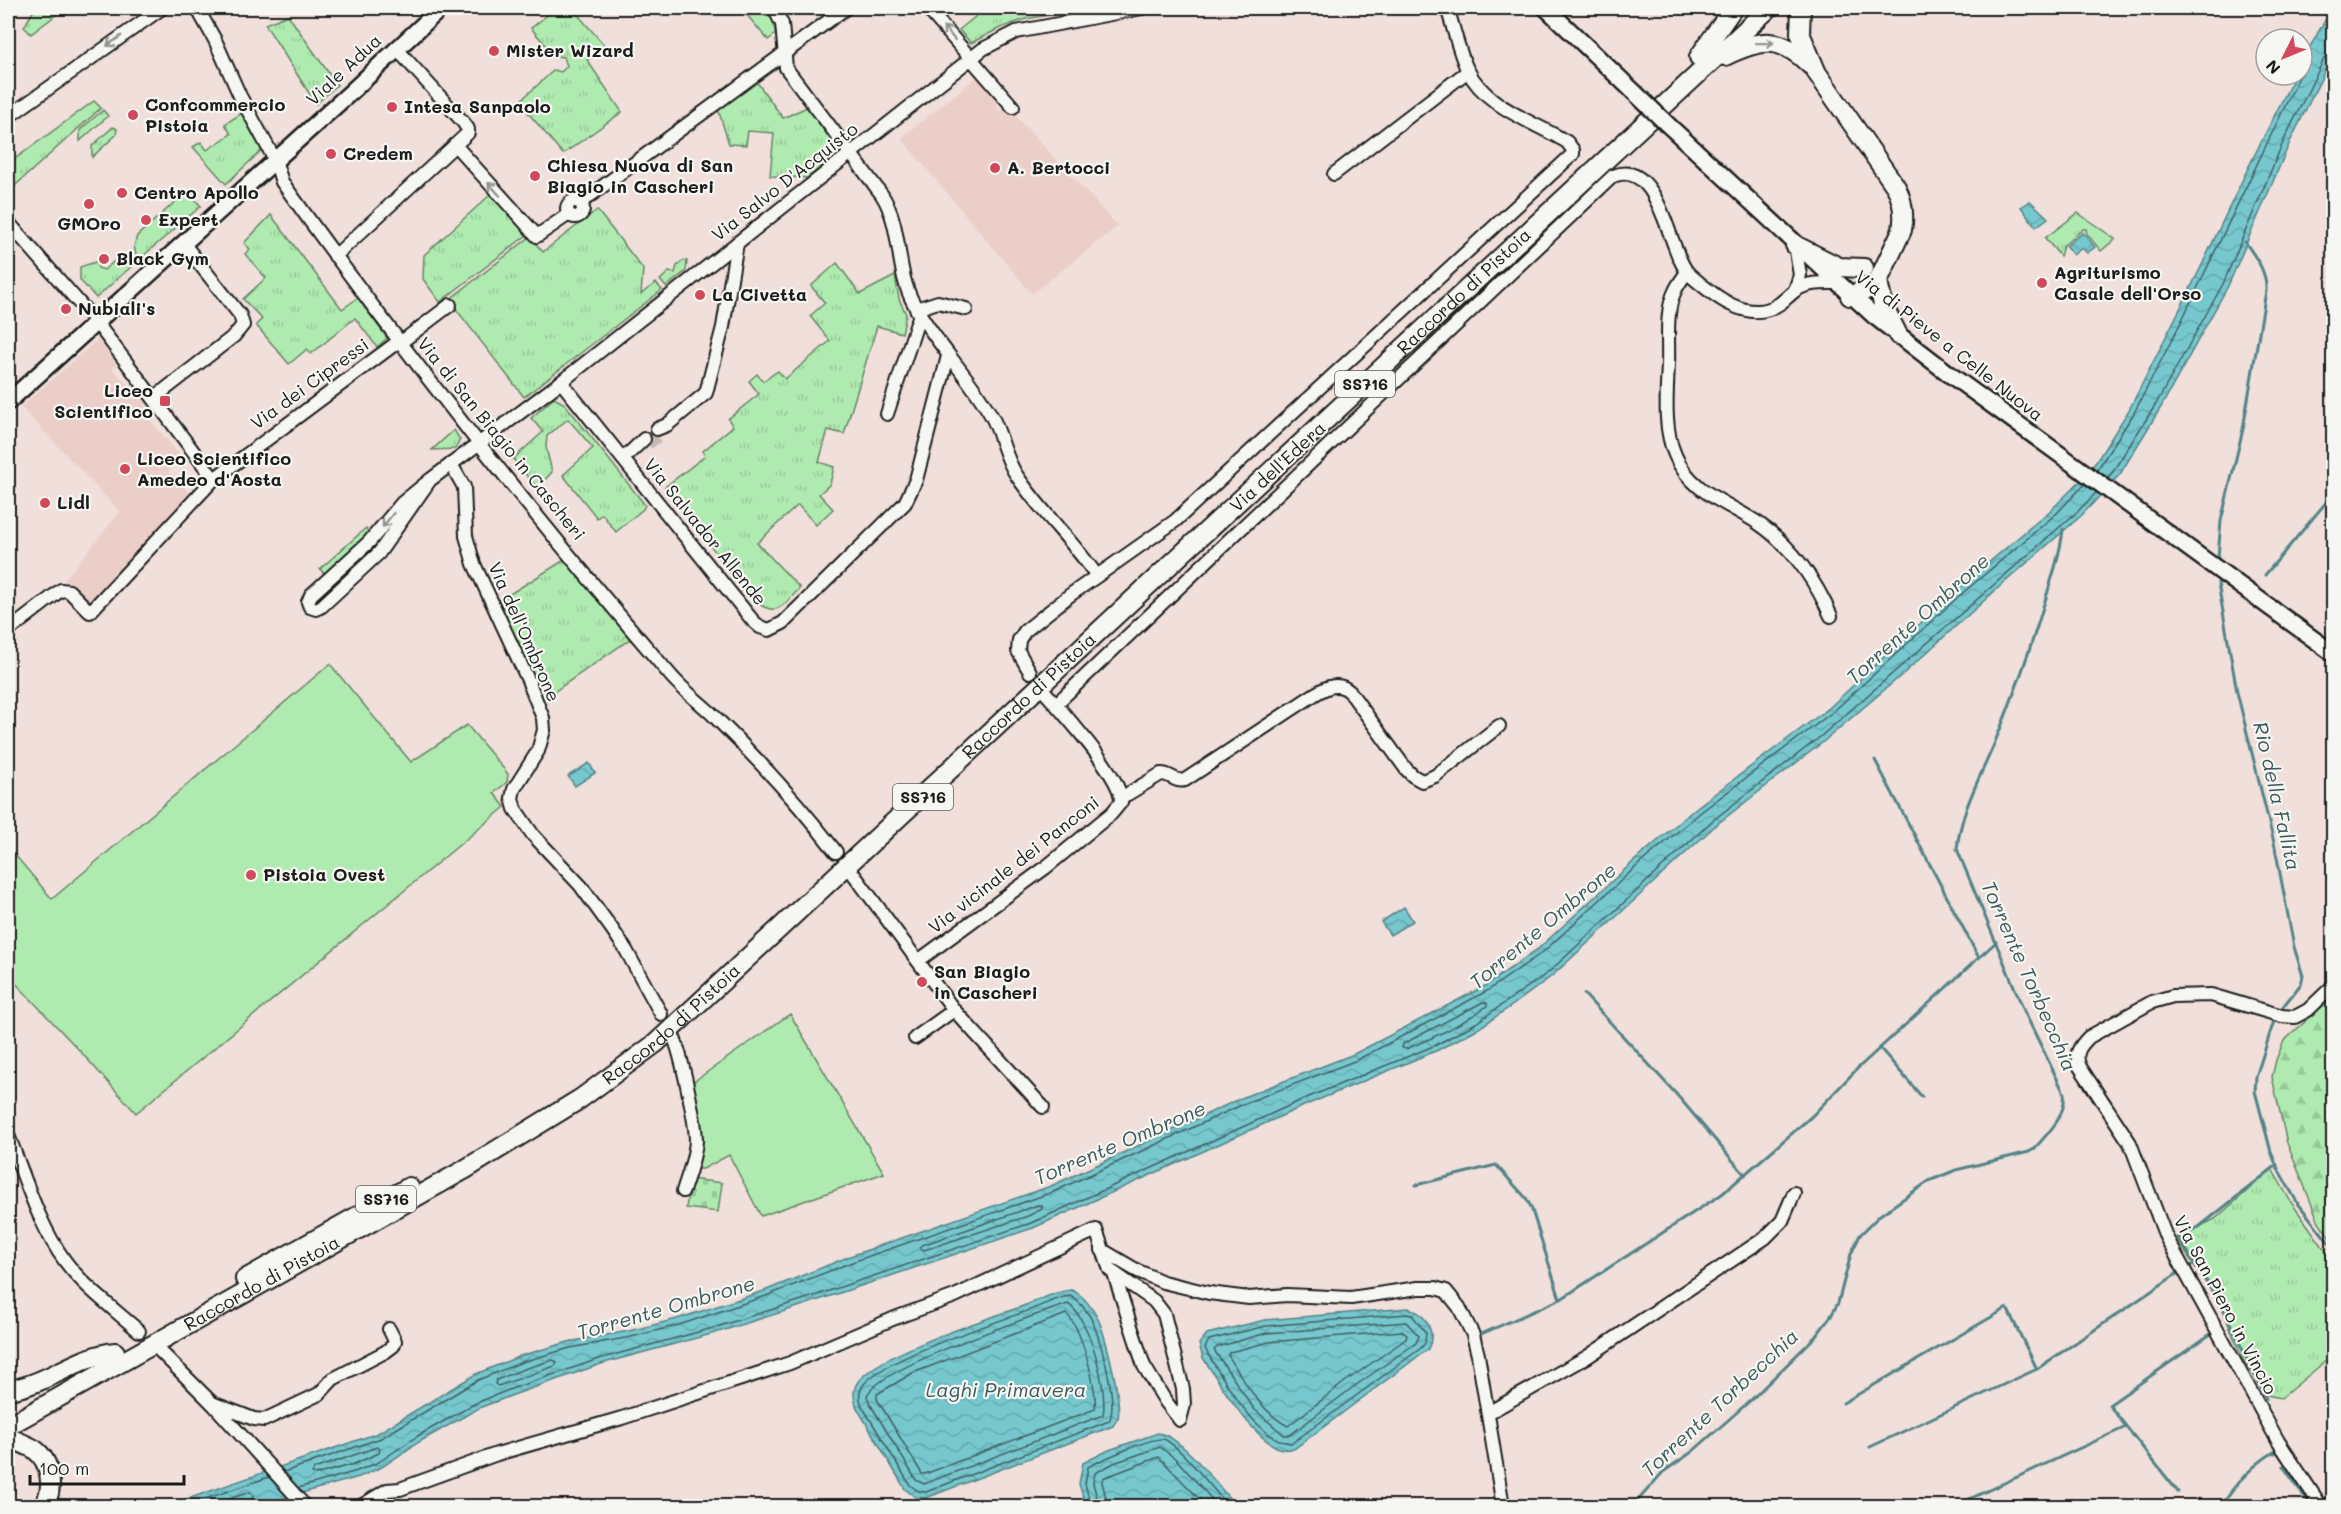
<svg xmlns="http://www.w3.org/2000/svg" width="2341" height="1514" font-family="Mali,sans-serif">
<defs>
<pattern id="grass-tufts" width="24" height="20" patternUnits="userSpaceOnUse" patternTransform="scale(1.5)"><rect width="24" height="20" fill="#afebb1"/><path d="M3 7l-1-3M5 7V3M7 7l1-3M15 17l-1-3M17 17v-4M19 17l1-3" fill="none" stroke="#96c998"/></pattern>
<pattern id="forest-firs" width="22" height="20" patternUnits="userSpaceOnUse" patternTransform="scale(1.5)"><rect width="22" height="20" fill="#afebb1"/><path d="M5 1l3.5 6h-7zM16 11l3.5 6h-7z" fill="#96c998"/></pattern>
<pattern id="cemetery-stones" width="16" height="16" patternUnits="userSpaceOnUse" patternTransform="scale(1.5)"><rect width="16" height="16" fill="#afebb1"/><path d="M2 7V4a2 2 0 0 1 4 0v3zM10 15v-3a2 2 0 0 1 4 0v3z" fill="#96c998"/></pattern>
<pattern id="water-waves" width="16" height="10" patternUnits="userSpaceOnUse" patternTransform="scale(1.5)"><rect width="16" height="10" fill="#76c7ce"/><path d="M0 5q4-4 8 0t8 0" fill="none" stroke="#66aab0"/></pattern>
</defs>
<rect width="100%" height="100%" fill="#f0dfda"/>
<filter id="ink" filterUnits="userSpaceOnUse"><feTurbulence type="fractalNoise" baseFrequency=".0167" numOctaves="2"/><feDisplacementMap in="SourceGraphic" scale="12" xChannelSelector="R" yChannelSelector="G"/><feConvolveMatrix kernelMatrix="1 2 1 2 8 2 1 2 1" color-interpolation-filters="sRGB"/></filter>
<g filter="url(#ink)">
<g fill="#eccec9">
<polygon points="977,77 996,101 998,111 1011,111 1118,226 1032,294 901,138"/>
<polygon points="98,339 116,364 112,369 144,401 146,400 149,403 144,408 146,411 144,414 181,456 171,465 173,467 168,472 192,495 91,603 86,601 64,580 120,512 21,407"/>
</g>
<g fill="url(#grass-tufts)" stroke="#668466" stroke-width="1.5">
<polygon points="35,8 65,8 31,34 24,27"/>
<polygon points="552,8 572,8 606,47 587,60 622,112 563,154 519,102 554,70 561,72 567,66 564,57 555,56 531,28 554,10"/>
<polygon points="741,8 766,8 772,17 776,34 768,40"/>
<polygon points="986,8 1085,8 1026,19 1000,28 971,43 959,30"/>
<polygon points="288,15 337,85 316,104 265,24"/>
<polygon points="756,81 783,118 807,107 837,148 836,155 807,178 770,176 774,133 748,131 746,145 729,144 718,109"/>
<polygon points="94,101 101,108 8,192 8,183 13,178 8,173 8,164"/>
<polygon points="103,110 108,116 80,141 80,130"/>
<polygon points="242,113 262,150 226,184 193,147 201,142 207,150 231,134 225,124"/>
<polygon points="113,127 117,129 116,135 92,157 92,146"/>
<polygon points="185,193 189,194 201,206 143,256 136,255 134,246 137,236"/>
<polygon points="491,194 527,235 440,302 423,279 424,255"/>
<polygon points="597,210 643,269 641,294 656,283 662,290 524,397 449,300 530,237 543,252"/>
<polygon points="2078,213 2115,239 2101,251 2087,234 2086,229 2083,229 2063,246 2060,256 2045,238"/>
<polygon points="271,215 342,309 358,298 387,338 377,347 355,318 311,354 307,349 289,364 256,325 262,319 243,299 266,278 245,254 250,249 244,243"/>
<polygon points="126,255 133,258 132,266 96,298 80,280 80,267 98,261 98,268 104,270 118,258"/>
<polygon points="683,261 687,261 686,271 666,287 660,280 669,272 675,273 677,266"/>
<path d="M837 263 860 294 895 276 899 299 906 314 902 333 877 326 844 434 828 430 819 462 834 467 830 484 819 494 833 509 816 525 798 505 757 543 800 588C781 608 775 619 751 598L665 487 705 456 703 451 733 426 728 419 759 394 749 381 757 374 763 381 778 371 785 379 830 341 810 316 825 303 811 286Z"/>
<polygon points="554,398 565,404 645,505 643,509 616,532 602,514 597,518 563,475 593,448 568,419 547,436 546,447 552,472 537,488 513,459 543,432 531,418"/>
<polygon points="454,430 460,440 455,449 432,450"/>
<polygon points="366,528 369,534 326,576 320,569"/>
<polygon points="566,559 630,639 542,700 497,602"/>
<polygon points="2272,1169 2291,1202 2333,1261 2333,1355 2281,1398 2267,1395 2243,1360 2221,1306 2176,1238 2215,1219"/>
</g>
<polygon fill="url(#forest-firs)" stroke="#668466" stroke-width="1.5" points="2333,996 2333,1243 2318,1220 2287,1143 2272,1077 2276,1060 2284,1041"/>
<polygon fill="url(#cemetery-stones)" stroke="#668466" stroke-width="1.5" points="690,1179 722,1183 718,1212 686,1208"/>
<g fill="#afebb1" stroke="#668466" stroke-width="1.5">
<polygon points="330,664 411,762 467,725 508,774 507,782 494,793 505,807 136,1113 79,1050 8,975 8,851 10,849 52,899"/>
<polygon points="790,1014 884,1173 761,1216 729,1155 703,1169 696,1169 701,1132 693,1082"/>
</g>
<g fill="url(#water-waves)" stroke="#528387" stroke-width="1.5">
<polygon points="2332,8 2333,8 2333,54 2290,142 2228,286 2161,407 2120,474 2082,515 1997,589 1903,674 1823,742 1716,825 1552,976 1513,1005 1479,1028 1438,1050 1306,1105 1033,1228 804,1305 715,1333 604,1363 513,1395 479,1408 419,1442 382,1467 359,1477 255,1506 167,1506 378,1433 476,1374 520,1356 568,1342 629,1331 677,1319 764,1291 853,1255 1051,1186 1246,1096 1354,1054 1485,986 1539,948 1634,861 1697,807 1830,707 1954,592 2052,509 2080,481 2096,462 2129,410 2200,269 2249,166 2295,75 2302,75 2302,61"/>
<polygon points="2030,201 2048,218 2036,227 2021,207"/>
<polygon points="2083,232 2095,247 2087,253 2082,248 2073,255 2066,246"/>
<polygon points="589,763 595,773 575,786 568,776"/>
<polygon points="1404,907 1413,921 1390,935 1381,922"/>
<path d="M1071 1290C1083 1294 1094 1310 1099 1321 1106 1338 1122 1401 1118 1418 1117 1419 1114 1425 1113 1426L926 1498 915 1497 905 1489 857 1408C853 1397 852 1388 860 1379 886 1351 985 1320 1023 1306 1038 1301 1055 1291 1071 1290Z"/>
<path d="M1408 1308C1425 1312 1437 1333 1428 1349L1294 1449C1289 1449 1283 1450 1279 1448 1251 1437 1220 1383 1203 1358L1199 1344 1207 1334 1265 1320Z"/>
<path d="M1158 1433C1182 1436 1219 1487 1236 1506H1086L1079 1484 1083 1463 1109 1450Z"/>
</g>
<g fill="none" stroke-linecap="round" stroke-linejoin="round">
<g stroke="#406063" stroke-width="1.5">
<polyline points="2097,470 2134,413 2180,324 2300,75"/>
<polyline points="2108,479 2156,404 2223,284 2284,140 2325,57 2334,53"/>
<path d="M1483 1002 1487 1003V1006C1462 1024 1434 1038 1406 1049L1402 1048 1403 1044Z"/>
<polygon points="1038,1205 1042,1206 1042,1209 1028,1216 924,1250 920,1248 922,1245"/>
<path d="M1070 1296C1080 1301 1090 1314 1094 1325 1101 1344 1119 1404 1109 1421L926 1492 918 1491 910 1485 862 1406C859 1397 858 1392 864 1384 885 1358 991 1324 1027 1311 1041 1306 1056 1298 1070 1296Z"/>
<path d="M1068 1304C1090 1318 1108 1390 1103 1415L924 1484 916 1480 869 1402 867 1396C876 1368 1035 1315 1068 1304Z"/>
<path d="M1066 1314C1081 1325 1098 1391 1095 1409L925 1474H922L877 1399V1394L913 1373Z"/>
<path d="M1407 1314 1412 1315 1426 1333 1425 1343 1421 1348 1292 1443C1259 1443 1225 1381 1209 1356L1205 1348 1209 1340 1266 1326Z"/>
<polygon points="1406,1322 1419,1336 1416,1343 1352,1388 1290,1435 1284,1435 1254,1409 1214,1350 1217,1347 1267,1333"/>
<path d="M1402 1331 1407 1335 1406 1339 1346 1381 1288 1426C1262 1413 1243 1380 1228 1355L1230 1352 1269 1342Z"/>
<polygon points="553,1360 557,1362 555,1366 498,1386 495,1384 496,1380 524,1369"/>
<polygon points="377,1447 380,1449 379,1453 354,1464 315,1475 312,1473 314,1469"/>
<polyline points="284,1472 381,1438 478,1380 522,1362 570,1348 631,1337 679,1325 766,1296 855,1261 1053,1192 1248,1102 1357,1060 1487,991 1543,952 1638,865 1701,812 1834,711 1958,597 2056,514 2085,484"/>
<polyline points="298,1488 357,1471 379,1462 416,1437 476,1403 511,1389 602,1358 713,1328 802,1300 1031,1223 1304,1099 1436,1045 1476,1023 1549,972 1712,821 1820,737 2078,511 2097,492"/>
<polyline points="185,1506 269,1477"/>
<polyline points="208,1506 250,1492 253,1495 250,1506"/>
<path d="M1091 1506 1085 1484 1088 1467C1099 1461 1152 1437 1163 1439 1177 1442 1216 1493 1228 1506"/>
<polyline points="1099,1506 1093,1483 1095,1473 1114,1463 1160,1447 1176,1459 1218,1506"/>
<polyline points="1108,1506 1102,1482 1103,1478 1159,1457 1206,1506"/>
</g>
<g stroke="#528387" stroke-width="3">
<path d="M2218 557 2221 521 2243 429 2266 291C2267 271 2256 258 2245 242"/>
<polyline points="2265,575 2334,493"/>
<polyline points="2218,583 2237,692 2275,847 2294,947 2303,976 2301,984 2281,1009"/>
<polyline points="1875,760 1979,958"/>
<polyline points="1584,994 1677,1095 1745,1175"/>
<polyline points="2275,1018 2256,1077 2255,1091 2271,1152 2278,1169 2297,1202 2334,1249"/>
<polyline points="1880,1048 1922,1097"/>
<polyline points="1416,1185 1496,1165 1526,1198 1531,1207 1560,1299"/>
<polyline points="2186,1268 2195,1263"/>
<polyline points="1479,1335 1561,1299 1722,1194 1812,1116 1857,1069 1996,942"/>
<polyline points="2266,1399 2220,1302 2178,1237 2199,1227 2277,1165"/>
<polyline points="1843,1403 2007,1308 2037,1369"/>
<polyline points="1870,1447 2037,1369 2181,1271"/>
<polyline points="2283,1466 2311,1506"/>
<polyline points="2178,1492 2109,1405 2215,1331"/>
<path d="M1633 1506 1663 1472 1692 1452 1752 1399 1816 1336 1831 1316 1838 1303 1851 1254 1860 1235 1880 1215 1929 1181 1956 1170 2029 1152 2034 1149C2048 1133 2067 1116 2064 1093L2025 1013 1957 849C1961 810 1980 778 1995 742 2015 693 2033 642 2048 591 2054 571 2061 551 2063 529"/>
<polyline points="1954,1506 2126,1427"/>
<path d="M2221 1506C2235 1484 2251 1466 2274 1452L2275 1453"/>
</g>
<polyline stroke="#c6b8b4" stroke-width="12" stroke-dasharray="12 6" stroke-linecap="butt" points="648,444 660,434"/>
<defs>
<g id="minor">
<path d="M197 8 215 40 240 96 275 160 282 182C404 353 535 518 672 677 685 692 702 704 715 717 759 760 799 804 836 852"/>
<path d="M774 8 782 24 786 68 882 195C903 228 895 271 914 304 936 344 970 377 992 417 1002 436 1005 459 1017 476 1041 512 1073 541 1097 576"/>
<polyline points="927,8 1013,107"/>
<polyline points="8,117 162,8"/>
<polyline points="455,145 537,236 569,214"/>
<polyline points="1334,174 1468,71"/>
<circle cx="575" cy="209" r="8"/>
<polyline points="580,203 846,8"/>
<polyline points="8,222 96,322 214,479"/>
<polyline points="335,256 468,133 468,129 463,122 396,48"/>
<path d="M1687 272C1683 278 1678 284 1675 291 1665 311 1669 341 1668 364 1667 392 1663 428 1675 455 1690 492 1728 503 1758 523 1792 546 1815 580 1831 616"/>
<polyline points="1795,290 1800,275 1795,245"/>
<polyline points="916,309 938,302 966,309"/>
<polyline points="400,343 450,305"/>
<polyline points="561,382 753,621 760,627 769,630 783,623 905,503 916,480 948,356"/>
<polyline points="154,398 234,336 243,325 240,315 183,243"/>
<polyline points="887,414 920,314"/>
<polyline points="657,429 667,425 706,393 723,327 737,243"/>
<polyline points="623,459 644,439"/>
<polyline points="451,464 464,487 466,536 474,564 528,680 543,718 544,730 538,751 514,789 512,798 515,809 533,835 580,885 612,929 626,950 661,1014"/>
<polyline points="430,480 379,553 322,606 316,609 310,607 308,602 311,595 369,542 402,503 430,480 561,382 983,49 1016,32 1142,8"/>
<polyline points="8,631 61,590 69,591 90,612 214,479 399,341"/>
<path d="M1030 672 1018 651 1019 640 1025 631 1070 595 1175 521 1573 154V150L1567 142C1533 121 1486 108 1467 69 1458 50 1454 28 1447 8"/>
<path d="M1056 704 1613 176C1661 157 1668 255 1690 275 1713 295 1748 325 1779 304 1785 300 1790 294 1796 290 1808 282 1823 283 1836 283"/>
<path d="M1121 798 1161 774C1170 773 1175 783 1185 780L1309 698C1321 690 1337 679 1350 692L1406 769 1413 776 1422 781 1435 776 1499 726"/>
<polyline points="852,872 954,1010 1043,1107"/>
<path d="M918 961 1045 868 1112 813 1121 802C1123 777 1062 712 1045 692"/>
<path d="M673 1036C681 1051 696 1124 696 1141 695 1158 688 1175 683 1191"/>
<polyline points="915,1038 954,1010"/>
<path d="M8 1135C24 1175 39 1226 65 1261 85 1288 114 1309 139 1331"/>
<polyline points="1102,1250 1136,1270 1163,1282 1209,1293 1249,1298 1287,1295 1351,1298 1418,1288 1435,1288 1446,1291 1459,1307 1473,1335 1478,1355 1503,1506"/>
<polyline points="1114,1274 1144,1366 1166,1402 1180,1420"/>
<polyline points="158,1349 212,1403 305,1506"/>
<polyline points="212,1403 254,1419 264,1420 319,1394 333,1379 385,1352 393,1346 395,1341 389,1329"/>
<polyline points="1488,1413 1587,1357 1765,1238 1782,1221 1794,1193"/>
<polyline points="361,1506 387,1490 400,1489 497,1454 622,1418 790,1363 895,1318 955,1296 1096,1230 1110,1270 1154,1301 1164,1314 1183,1389 1184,1405 1180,1420"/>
<path d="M2321 1506 2278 1441 2166 1237 2130 1143 2080 1067C2074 1054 2079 1047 2089 1037L2152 1002 2173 996 2211 995 2282 1016 2295 1017 2308 1010 2334 985"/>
</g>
<g id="major">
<polyline points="1546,8 1633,91"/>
<polyline points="1666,123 1873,315 1952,376 2334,654"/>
<polyline points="8,402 351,92 441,8"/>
</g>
<g id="highway">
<path d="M1801 8 1800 33 1817 73 1896 187C1903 201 1905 214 1902 230L1878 281 1866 290 1850 296"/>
<path d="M1725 56C1761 39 1780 35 1810 65"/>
<polyline points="1699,57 1733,8"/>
<polyline points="1795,245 1839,267 1864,268"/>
<polyline points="1878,281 1883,305 1898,335"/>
<polyline points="245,1279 409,1187"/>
<path d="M8 1390C46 1385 77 1356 115 1352"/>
<path id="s1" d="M8 1426 464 1170 580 1099 656 1043 1769 8"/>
<path d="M12 1439C19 1442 27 1445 34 1449 52 1462 54 1489 44 1506"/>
</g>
</defs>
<use href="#minor" stroke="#1c1c1c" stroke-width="16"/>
<use href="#major" stroke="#1c1c1c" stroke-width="20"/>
<use href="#highway" stroke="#1c1c1c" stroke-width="22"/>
<use href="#minor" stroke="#f6f6f2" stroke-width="12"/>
<use href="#major" stroke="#f6f6f2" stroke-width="15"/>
<use href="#highway" stroke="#f6f6f2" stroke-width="18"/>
<defs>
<polyline id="major-bridge" points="1633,91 1666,123"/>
</defs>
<use href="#major-bridge" stroke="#1c1c1c" stroke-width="20" stroke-linecap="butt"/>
<use href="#major-bridge" stroke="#f6f6f2" stroke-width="15"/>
</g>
<defs><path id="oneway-shaft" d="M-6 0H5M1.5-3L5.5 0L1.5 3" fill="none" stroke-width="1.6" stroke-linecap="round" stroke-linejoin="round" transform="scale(1.5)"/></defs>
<g stroke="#949492">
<use href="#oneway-shaft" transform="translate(949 33) rotate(-130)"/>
<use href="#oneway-shaft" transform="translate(114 41) rotate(145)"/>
<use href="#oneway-shaft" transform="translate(1765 43) rotate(-1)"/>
<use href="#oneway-shaft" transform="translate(494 189) rotate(-132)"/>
<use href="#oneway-shaft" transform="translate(388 520) rotate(128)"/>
</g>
</g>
<g fill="#d1495b" stroke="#f6f6f2" stroke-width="2">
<circle cx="494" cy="51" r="6"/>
<circle cx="392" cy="107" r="6"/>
<circle cx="133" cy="115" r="6"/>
<circle cx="331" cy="154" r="6"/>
<circle cx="995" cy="168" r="6"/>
<circle cx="535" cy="176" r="6"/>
<circle cx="122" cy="193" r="6"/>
<circle cx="89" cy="204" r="6"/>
<circle cx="146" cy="220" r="6"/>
<circle cx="104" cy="259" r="6"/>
<circle cx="2042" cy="283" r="6"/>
<circle cx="700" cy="295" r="6"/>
<circle cx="66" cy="309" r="6"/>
<rect x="159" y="395" width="12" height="12" rx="3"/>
<circle cx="125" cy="469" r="6"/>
<circle cx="45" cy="503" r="6"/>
<circle cx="251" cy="875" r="6"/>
<circle cx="922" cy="982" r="6"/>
</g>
<g text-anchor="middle" stroke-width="4.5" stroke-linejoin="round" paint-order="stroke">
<g fill="#f6f6f2" stroke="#5d5d5c" stroke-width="1.5">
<rect x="1335" y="371" width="60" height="26" rx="4.5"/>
<rect x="893" y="784" width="60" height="26" rx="4.5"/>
<rect x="356" y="1186" width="60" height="26" rx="4.5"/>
</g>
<g font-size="16" font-weight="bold" fill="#1c1c1c">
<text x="1365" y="390">SS716</text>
<text x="923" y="803">SS716</text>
<text x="386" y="1205">SS716</text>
</g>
<g font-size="18" font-weight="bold" fill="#1c1c1c" stroke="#f6f6f2" text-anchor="start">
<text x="506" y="57">Mister Wizard</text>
<text x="145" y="111">Confcommercio<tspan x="145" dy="21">Pistoia</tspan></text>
<text x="404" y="113">Intesa Sanpaolo</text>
<text x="343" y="160">Credem</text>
<text x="547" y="172">Chiesa Nuova di San<tspan x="547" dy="21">Biagio in Cascheri</tspan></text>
<text x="1007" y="174">A. Bertocci</text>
<text x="134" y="199">Centro Apollo</text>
<text x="158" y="226">Expert</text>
<text x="89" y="230" text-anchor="middle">GMOro</text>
<text x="116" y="265">Black Gym</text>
<text x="2054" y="279">Agriturismo<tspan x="2054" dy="21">Casale dell'Orso</tspan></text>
<text x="712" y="301">La Civetta</text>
<text x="78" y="315">Nubiali's</text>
<text x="153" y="397" text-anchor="end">Liceo<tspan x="153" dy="21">Scientifico</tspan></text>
<text x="137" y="465">Liceo Scientifico<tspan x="137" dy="21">Amedeo d'Aosta</tspan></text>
<text x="57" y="509">Lidl</text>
<text x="263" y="881">Pistoia Ovest</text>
<text x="934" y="978">San Biagio<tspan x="934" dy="21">in Cascheri</tspan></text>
</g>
<g font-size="18" fill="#1c1c1c" stroke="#f6f6f2">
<text transform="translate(344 70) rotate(-43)" y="6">Viale Adua</text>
<text transform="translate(785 182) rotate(-38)" y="6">Via Salvo D'Acquisto</text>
<text dy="6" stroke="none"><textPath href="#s1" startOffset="1857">Raccordo di Pistoia</textPath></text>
<text transform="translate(1949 346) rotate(38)" y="6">Via di Pieve a Celle Nuova</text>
<text transform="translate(310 384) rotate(-36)" y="6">Via dei Cipressi</text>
<text transform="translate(501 439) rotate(51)" y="6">Via di San Biagio in Cascheri</text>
<text transform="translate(1278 467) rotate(-43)" y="6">Via dell'Edera</text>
<text transform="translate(705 532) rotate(51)" y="6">Via Salvador Allende</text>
<text transform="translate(524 632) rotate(66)" y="6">Via dell'Ombrone</text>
<text dy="6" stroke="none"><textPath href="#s1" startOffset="1263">Raccordo di Pistoia</textPath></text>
<text transform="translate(1014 865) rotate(-38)" y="6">Via vicinale dei Panconi</text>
<text dy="6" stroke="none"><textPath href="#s1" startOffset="777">Raccordo di Pistoia</textPath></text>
<text dy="6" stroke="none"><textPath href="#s1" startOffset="291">Raccordo di Pistoia</textPath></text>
<text transform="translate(2225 1305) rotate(62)" y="6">Via San Piero in Vincio</text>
</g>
<g font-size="20" font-style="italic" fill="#3c585a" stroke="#f6f6f2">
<text transform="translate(1918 619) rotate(-42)" y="7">Torrente Ombrone</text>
<text transform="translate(2277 796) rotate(77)" y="7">Rio della Fallita</text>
<text transform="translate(1543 926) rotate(-40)" y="7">Torrente Ombrone</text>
<text transform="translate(2029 976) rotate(66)" y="7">Torrente Torbecchia</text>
<text transform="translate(1120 1143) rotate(-23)" y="7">Torrente Ombrone</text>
<text transform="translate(666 1308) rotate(-16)" y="7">Torrente Ombrone</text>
<text x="1006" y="1397">Laghi Primavera</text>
<text transform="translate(1720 1403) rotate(-43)" y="7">Torrente Torbecchia</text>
</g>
</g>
<rect width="2341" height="1514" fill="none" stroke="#f6f6f2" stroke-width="30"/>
<rect x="15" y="15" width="2311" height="1484" fill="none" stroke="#1c1c1c" stroke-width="2" filter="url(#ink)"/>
<g transform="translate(2284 57) rotate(227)"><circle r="28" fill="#f6f6f2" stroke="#9f9f9c" stroke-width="1.5"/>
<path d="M0-4.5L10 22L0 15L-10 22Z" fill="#d1495b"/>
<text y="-9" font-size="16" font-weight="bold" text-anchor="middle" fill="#1c1c1c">N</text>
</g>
<path d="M30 1475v9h154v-9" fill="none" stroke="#1c1c1c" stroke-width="3"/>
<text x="39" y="1475" font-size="18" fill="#1c1c1c" stroke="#f6f6f2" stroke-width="4.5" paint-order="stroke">100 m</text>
</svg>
